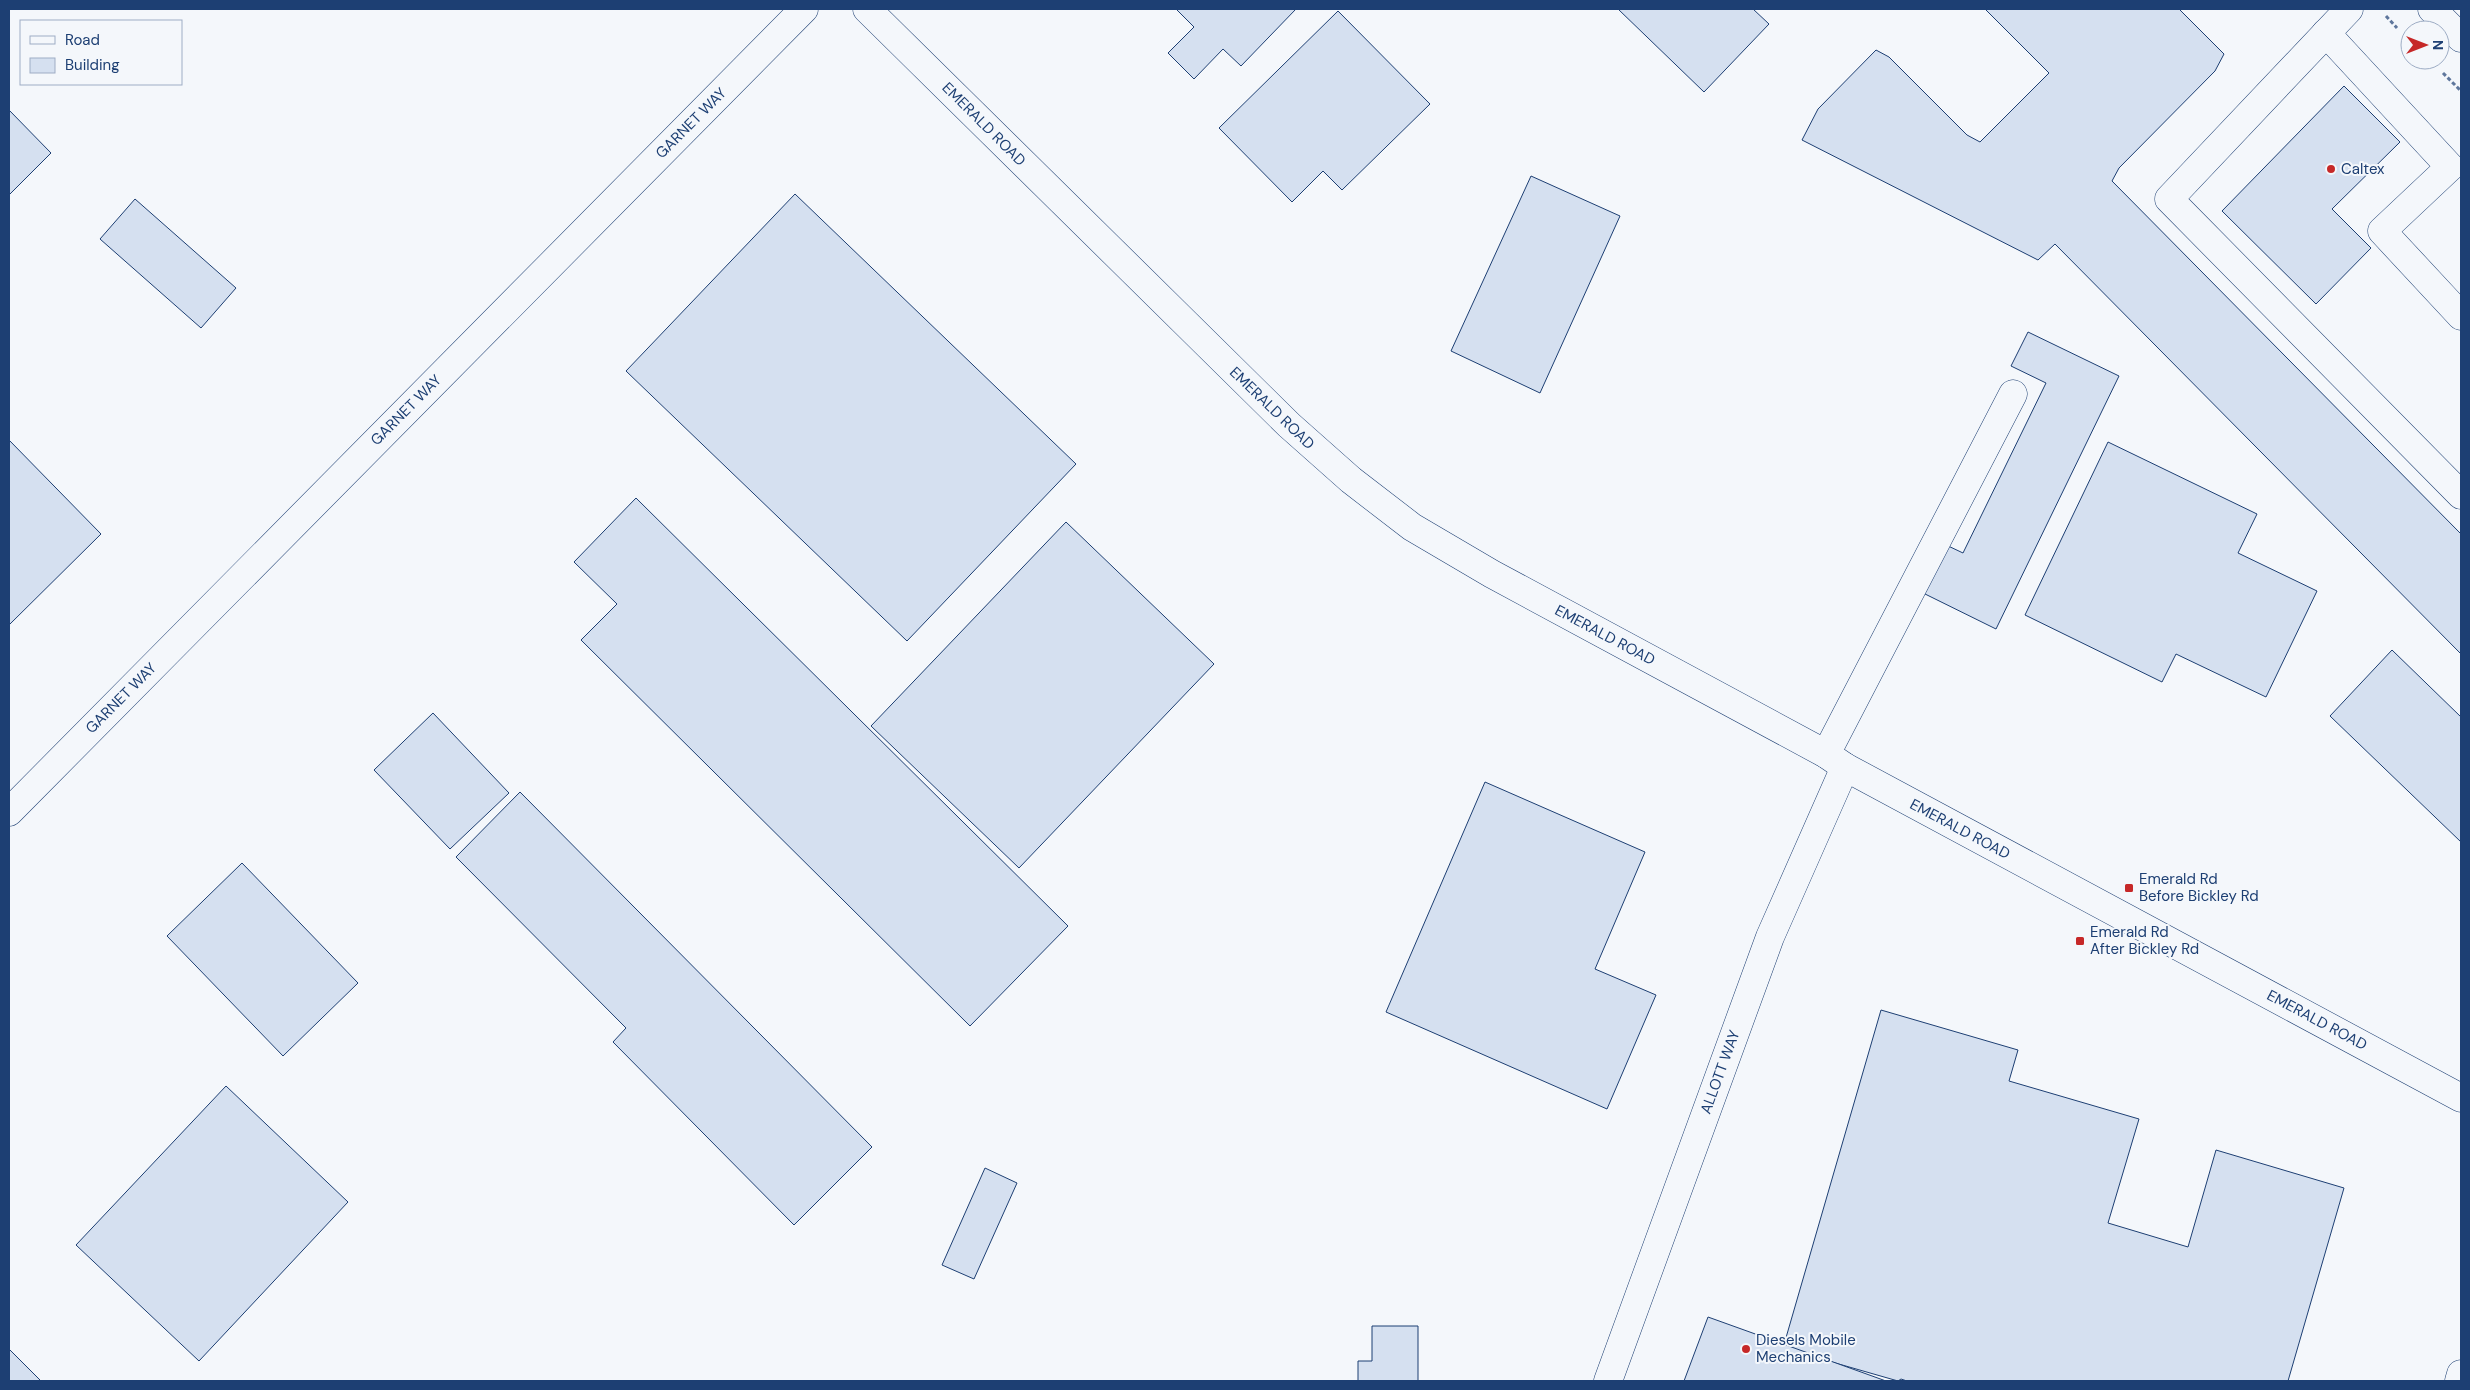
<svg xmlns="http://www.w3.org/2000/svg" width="2470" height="1390" font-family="'DM Sans',sans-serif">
<rect width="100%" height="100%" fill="#f4f7fb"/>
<g fill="#d5e0f0" stroke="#1d3f73">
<polygon points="1176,9 1296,9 1241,66 1223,49 1194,79 1168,53 1194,27"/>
<polygon points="1618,9 1753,9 1769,24 1704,92"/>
<polygon points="1985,9 2179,9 2224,54 2215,71 2119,168 2112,181 2461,534 2461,654 2055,244 2038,260 1802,140 1818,109 1876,50 1889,57 1967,135 1980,142 2049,73"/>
<polygon points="1338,11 1430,104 1342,190 1323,171 1292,202 1219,128"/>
<polygon points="2344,86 2400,142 2332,209 2371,248 2316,304 2222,211"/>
<polygon points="9,110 51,153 9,195"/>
<polygon points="1531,176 1620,216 1540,393 1451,351"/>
<polygon points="795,194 1076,464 907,641 626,371"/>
<polygon points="135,199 236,288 201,328 100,239"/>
<polygon points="2028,332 2119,376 1996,629 1921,592 1944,544 1963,553 2046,383 2011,366"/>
<polygon points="9,440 101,534 9,625"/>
<polygon points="2108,442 2257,514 2238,553 2317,591 2266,697 2176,654 2162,682 2025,615"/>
<polygon points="636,498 1068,926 970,1026 581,640 617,604 574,562"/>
<polygon points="1066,522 1214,664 1019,868 871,726"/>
<polygon points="2392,650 2461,717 2461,842 2330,716"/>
<polygon points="433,713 509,793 450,849 374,770"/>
<polygon points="1485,782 1645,852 1595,969 1656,995 1607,1109 1386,1012"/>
<polygon points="520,792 872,1147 794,1225 613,1042 626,1028 456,857"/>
<polygon points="242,863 358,983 283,1056 167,936"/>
<polygon points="1881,1010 2018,1050 2009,1081 2139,1119 2108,1223 2188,1247 2216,1150 2344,1188 2288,1381 1907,1381 1901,1379 1898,1381 1783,1348"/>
<polygon points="226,1086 348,1202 199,1361 76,1245"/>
<polygon points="985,1168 1017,1183 974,1279 942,1265"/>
<polygon points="1708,1317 1886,1381 1684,1381"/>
<polygon points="1372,1326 1418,1326 1418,1381 1358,1381 1358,1361 1372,1361"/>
<polygon points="9,1349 41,1381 9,1381"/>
</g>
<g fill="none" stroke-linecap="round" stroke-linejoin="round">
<defs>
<g id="minor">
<polyline points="867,9 1289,425 1351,480 1412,527 1492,574 1826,754 1845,767 2461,1098"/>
<polyline points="2349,9 2169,199 2461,495"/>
<polyline points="2326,33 2450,167 2382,231 2461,316"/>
<polyline points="1826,754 2013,394"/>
<polyline points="9,812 804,9"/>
<polyline points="1608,1381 1770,937 1845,767"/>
<polyline points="2459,1381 2461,1374"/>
</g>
<polyline id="major" points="2432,9 2461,38"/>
</defs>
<use href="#minor" stroke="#1d3f73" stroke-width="29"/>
<use href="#major" stroke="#1d3f73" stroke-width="29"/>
<g stroke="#5e769c" stroke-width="3" stroke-dasharray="4 2.5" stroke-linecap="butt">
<polyline points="2386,16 2397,28"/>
<polyline points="2443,73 2461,91"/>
</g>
<use href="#minor" stroke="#f4f7fb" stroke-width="28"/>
<use href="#major" stroke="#f4f7fb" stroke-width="28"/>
</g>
<g fill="#c62828" stroke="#f4f7fb" stroke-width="2">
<circle cx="2331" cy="169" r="5"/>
<rect x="2124" y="883" width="10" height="10" rx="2.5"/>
<rect x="2075" y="936" width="10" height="10" rx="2.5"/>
<circle cx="1746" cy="1349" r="5"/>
</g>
<g text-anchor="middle" stroke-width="4" stroke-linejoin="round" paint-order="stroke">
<g font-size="15" fill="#1d3f73" stroke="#f4f7fb">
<text transform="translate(691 123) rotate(-45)" y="5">GARNET WAY</text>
<text transform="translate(984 124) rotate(45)" y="5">EMERALD ROAD</text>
<text transform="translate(1272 408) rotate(44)" y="5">EMERALD ROAD</text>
<text transform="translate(406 410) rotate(-45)" y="5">GARNET WAY</text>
<text transform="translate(1605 635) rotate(28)" y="5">EMERALD ROAD</text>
<text transform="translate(121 698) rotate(-45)" y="5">GARNET WAY</text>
<text transform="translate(1960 829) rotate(28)" y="5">EMERALD ROAD</text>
<text transform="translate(2317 1020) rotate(28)" y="5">EMERALD ROAD</text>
<text transform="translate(1720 1072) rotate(-70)" y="5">ALLOTT WAY</text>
</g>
<g font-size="15" fill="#1d3f73" stroke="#f4f7fb" text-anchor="start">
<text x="2341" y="174">Caltex</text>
<text x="2139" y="884">Emerald Rd<tspan x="2139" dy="17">Before Bickley Rd</tspan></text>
<text x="2090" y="937">Emerald Rd<tspan x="2090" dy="17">After Bickley Rd</tspan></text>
<text x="1756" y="1345">Diesels Mobile<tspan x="1756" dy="17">Mechanics</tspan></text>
</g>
</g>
<rect width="2470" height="1390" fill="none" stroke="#1d3f73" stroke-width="20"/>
<rect x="20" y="20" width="162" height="65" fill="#f4f7fb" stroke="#9eadc5"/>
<rect x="30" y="36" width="25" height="8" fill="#f4f7fb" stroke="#9eadc5"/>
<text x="65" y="45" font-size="15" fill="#1d3f73">Road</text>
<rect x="30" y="58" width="25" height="15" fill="#d5e0f0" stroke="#9eadc5"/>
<text x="65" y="70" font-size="15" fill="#1d3f73">Building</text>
<g transform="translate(2425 45) rotate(90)"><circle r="24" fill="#f4f7fb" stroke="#9eadc5"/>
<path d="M0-4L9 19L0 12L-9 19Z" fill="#c62828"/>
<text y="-8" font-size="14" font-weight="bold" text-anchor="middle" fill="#1d3f73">N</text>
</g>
</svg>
